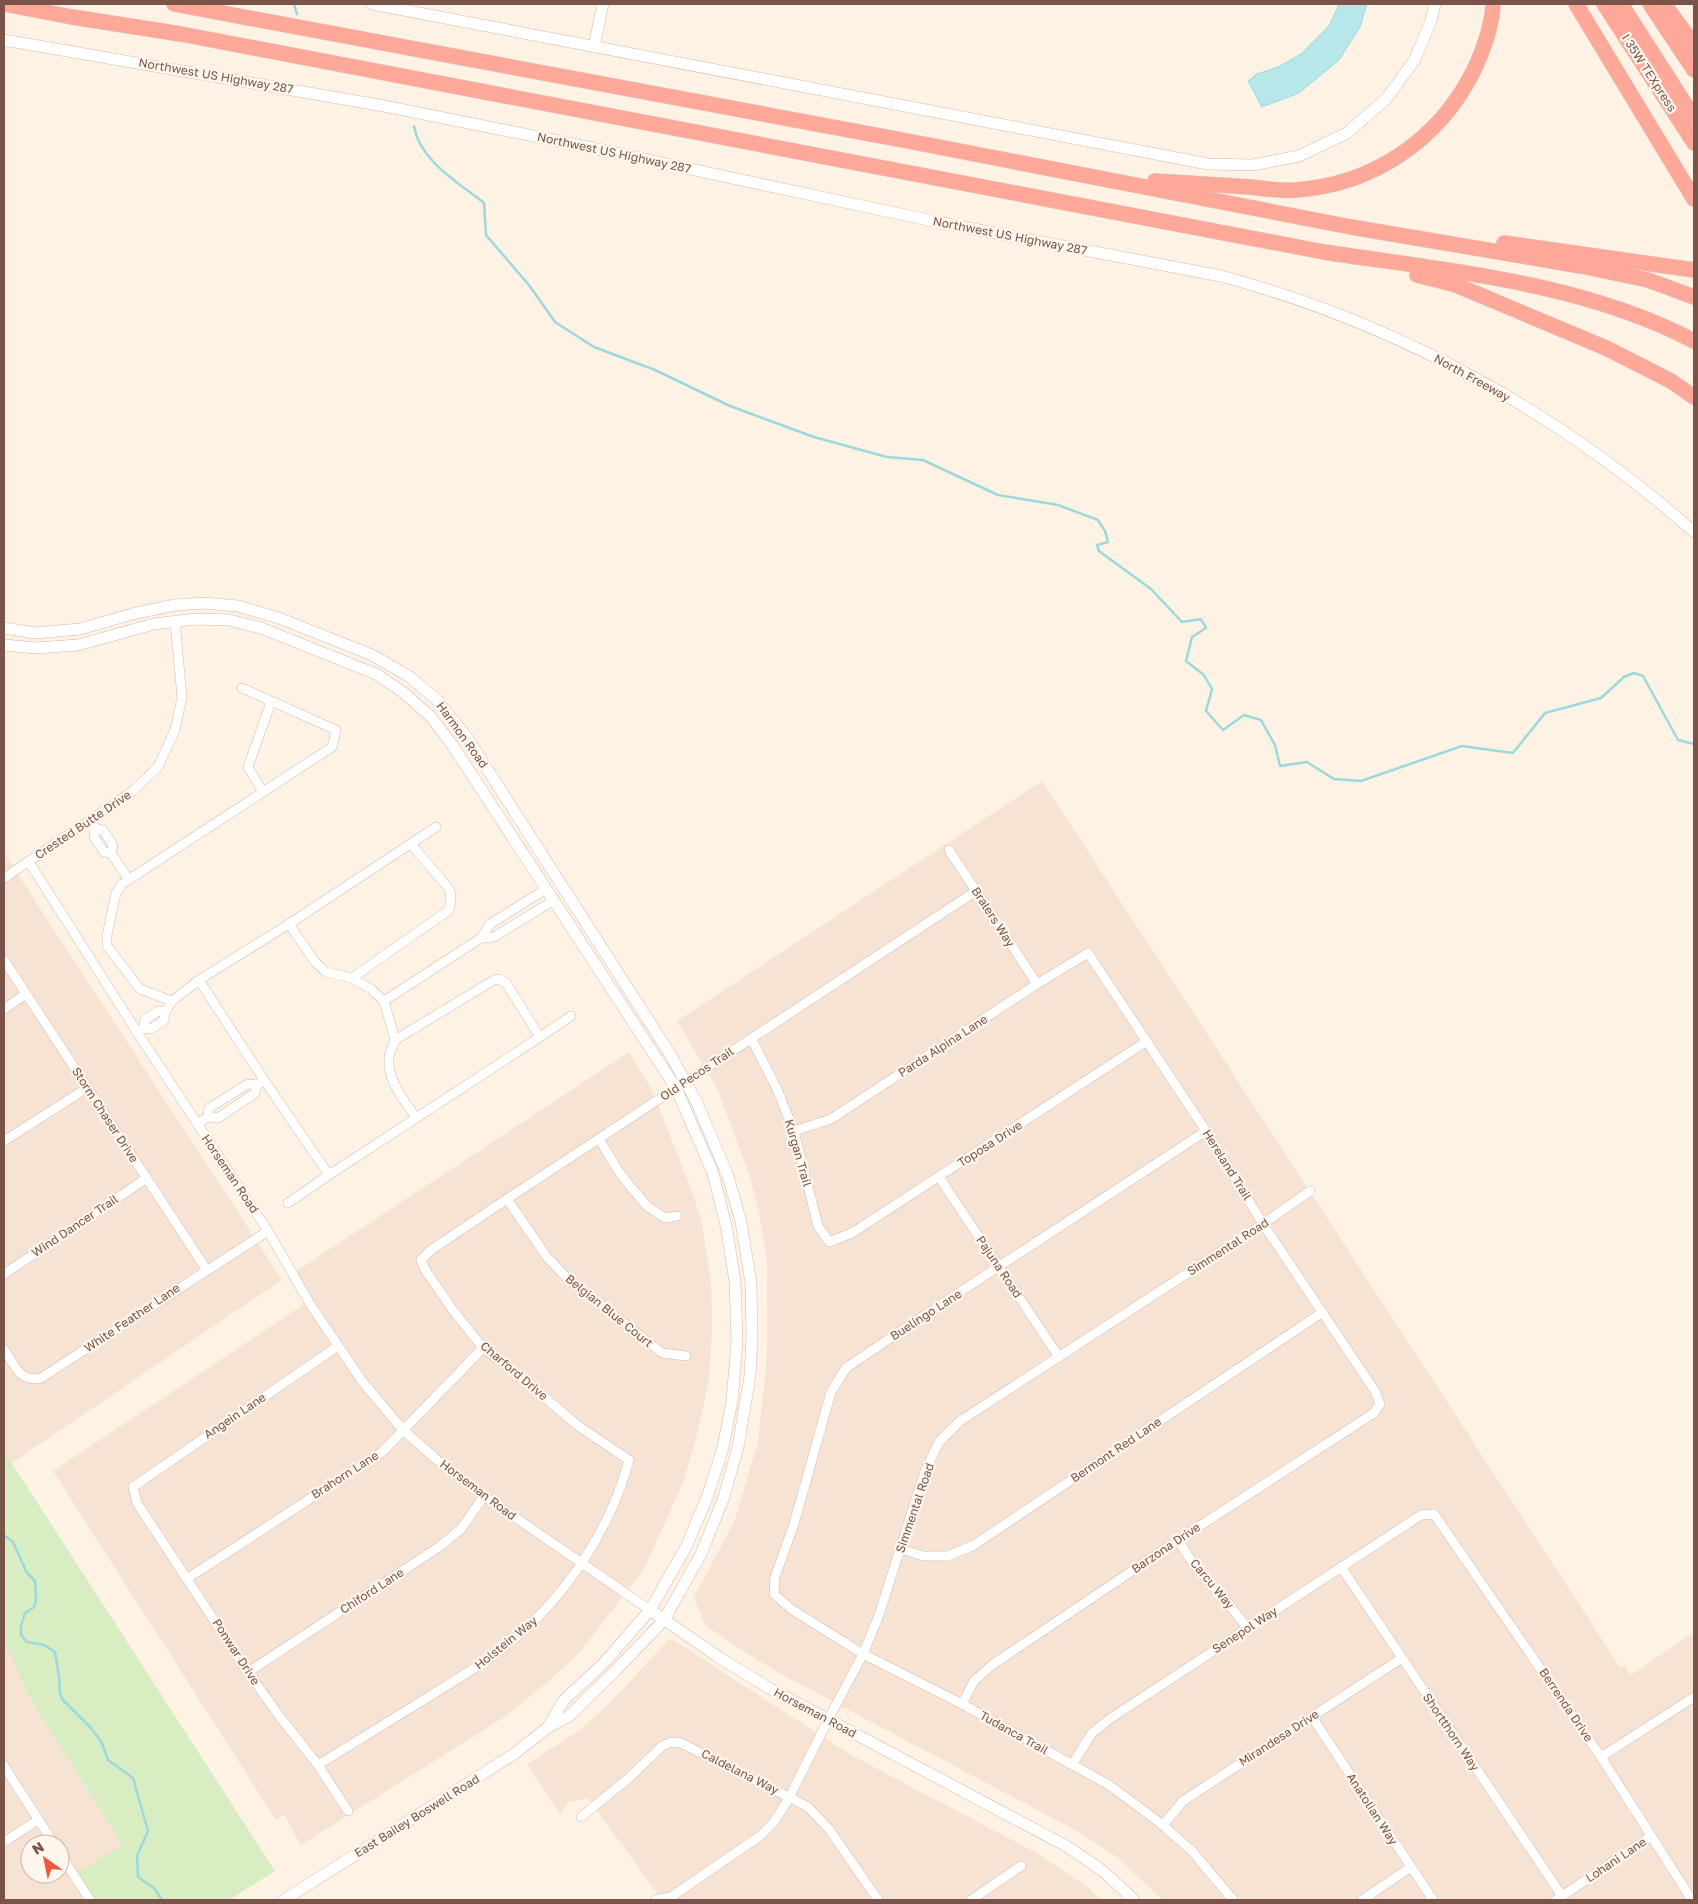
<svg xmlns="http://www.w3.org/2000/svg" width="1698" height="1904" font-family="'Golos Text',sans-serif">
<rect width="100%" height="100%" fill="#fef2e5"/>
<g fill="#f6e3d3" fill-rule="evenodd">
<polygon points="1042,781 1620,1667 1625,1665 1631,1675 1694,1632 1694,1900 1162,1900 1117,1857 1077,1831 786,1677 735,1646 704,1624 694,1597 734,1522 758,1442 767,1357 767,1259 759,1212 749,1174 717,1088 677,1021"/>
<polygon points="4,853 282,1280 12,1463 4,1451"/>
<polygon points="629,1052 650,1087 660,1110 691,1189 701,1220 711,1281 712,1330 709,1380 696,1439 683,1483 644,1569 580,1652 549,1681 509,1714 301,1845 284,1815 276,1820 53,1471 306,1303 289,1276"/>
<polygon points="670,1638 851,1755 1037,1853 1089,1888 1101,1900 662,1900 588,1798 569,1802 560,1814 527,1764 577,1732 609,1704"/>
<path d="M4 1641 29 1697 122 1845 79 1873 96 1900H4ZM30 1844H60V1874H30Z"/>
</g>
<polygon fill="#d8edc2" points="4,1451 275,1871 229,1900 96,1900 78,1873 122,1845 29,1697 4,1641"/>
<polygon fill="#b8e7ea" stroke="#9dd9dc" points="1339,4 1367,4 1360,27 1339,60 1299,93 1262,107 1248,81 1257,74 1278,67 1301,54 1329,26"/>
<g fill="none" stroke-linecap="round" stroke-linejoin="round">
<g stroke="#9dd9dc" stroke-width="2.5">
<polyline points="294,4 297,14"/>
<path d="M414 126C419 160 459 183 484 203L486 235 529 285 555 322 594 347 655 370 730 406 814 437 887 457 923 460 998 495 1058 505 1098 520 1105 531 1108 542 1097 545 1099 551 1151 589 1182 622 1201 619 1206 628 1192 637 1186 661 1204 675 1212 689 1206 711 1223 730 1244 715 1261 720 1275 745 1280 766 1307 762 1334 779 1361 781 1462 746 1513 753 1545 713 1601 698 1624 677 1634 673 1643 676 1678 740 1694 744"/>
<polyline points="4,1535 13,1542 27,1573 35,1581 36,1600 34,1607 25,1613 21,1626 21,1635 27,1642 44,1645 55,1652 59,1677 60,1694 63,1700 91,1728 102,1743 108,1760 133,1778 148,1831 137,1856 138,1877 155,1889 162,1900"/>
</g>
<defs>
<g id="street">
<polyline points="263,792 248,767 271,702"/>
<polyline points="90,821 95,828 103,830 113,845 111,853 129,880"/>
<polyline points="95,828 94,837 104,852 111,853"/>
<polyline points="949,850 1037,984"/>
<polyline points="29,862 137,1032 268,1231 310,1304 362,1381 403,1430 436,1459 484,1496 650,1610"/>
<polyline points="4,878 133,791 158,767 175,730 182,697 175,621"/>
<polyline points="289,924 436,827"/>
<polyline points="481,938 494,937 554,900"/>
<polyline points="4,960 206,1269"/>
<polyline points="352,978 449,910 451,900 450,890 411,844"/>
<polyline points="199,980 264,1080"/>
<polyline points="172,1001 140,989 107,946 107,935 116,893 122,884 332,747 336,730 242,688"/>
<polyline points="384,1001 481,938 490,924 546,889"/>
<polyline points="4,1009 26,994"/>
<polyline points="144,1028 145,1020 158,1011 165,1012"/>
<polyline points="137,1032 144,1028 151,1029 164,1020 165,1012 172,1001 199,980 289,924 315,962 326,972 352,978 371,989 384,1001 395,1040 494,980 499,979 506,983 540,1037 329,1175 264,1080 257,1085 248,1084 209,1108 208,1117"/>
<polyline points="540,1037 571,1016"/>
<polyline points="751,1038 776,1087 794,1131 818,1226 829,1242 852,1233 1147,1041"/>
<path d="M395 1040C393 1046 389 1053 389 1059 387 1081 405 1101 416 1118"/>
<polyline points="197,1124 208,1117 218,1118 255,1093 257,1085"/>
<polyline points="794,1131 831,1119 1037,984 1088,953 1206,1131 1263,1224 1375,1391 1380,1404 1374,1413 1178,1540 992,1665 974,1681 962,1704"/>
<polyline points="1206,1131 911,1324 846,1368 831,1392 794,1524 775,1577 774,1594 791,1609 863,1654 962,1704 1109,1785 1159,1822 1192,1851 1233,1900"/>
<polyline points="599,1139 619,1172 635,1192 647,1206 665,1218 677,1216"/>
<polyline points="4,1141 87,1088"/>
<polyline points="939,1177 1059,1357"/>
<polyline points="507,1199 547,1257 568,1279 662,1353 686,1356"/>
<polyline points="288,1203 329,1175"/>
<polyline points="4,1274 147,1178"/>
<polyline points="338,1346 133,1487 137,1503 248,1672 280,1717 318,1765 348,1811"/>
<path d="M4 1349C14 1364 19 1383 41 1378L268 1231"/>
<polyline points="1178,1540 1194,1565 1228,1603 1247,1628"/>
<polyline points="901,1549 923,1556 948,1556 974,1545 1323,1312"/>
<polyline points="1341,1567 1562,1896"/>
<polyline points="188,1578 382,1452 483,1348"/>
<polyline points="248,1672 439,1547 461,1529 484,1496"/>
<polyline points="1312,1717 1433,1900"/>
<polyline points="1601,1757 1694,1697"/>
<path d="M318 1765C354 1743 389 1721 425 1699 461 1677 503 1652 533 1622 577 1579 613 1520 629 1460L577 1425 521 1377 483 1348 452 1309 426 1271 421 1260 431 1250 507 1199 976 891"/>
<polyline points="1072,1765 1092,1733 1111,1718 1421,1515 1434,1514 1601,1757 1692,1900"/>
<polyline points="4,1766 54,1844"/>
<polyline points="581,1817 630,1777 662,1746 671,1742 681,1743 808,1807 829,1829 878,1900"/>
<polyline points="1163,1825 1183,1801 1402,1658"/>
<polyline points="4,1842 38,1820"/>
<polyline points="60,1854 90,1900"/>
<polyline points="655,1900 671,1897 760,1836 774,1822 789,1798 828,1720 863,1654 879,1615 925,1471 939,1442 960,1421 1263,1224 1310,1191"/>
<polyline points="971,1900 1021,1866"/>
<polyline points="1362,1900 1411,1867"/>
<polyline points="1556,1900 1650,1837"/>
</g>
<g id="secondary">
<polyline points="372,4 1208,164 1253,165 1299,156 1347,133 1386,99 1414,61 1431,21 1435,4"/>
<path d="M4 40 384 106 588 147 942 223 1221 276C1396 323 1559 412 1694 532"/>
<polyline points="594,47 603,4"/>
<polyline points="4,628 35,633 80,629 136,613 175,605 203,603 238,606 279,618 372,655 410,677 436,699 466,736 670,1054 696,1101 728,1176 741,1222 751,1283 752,1337 750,1376 738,1447 724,1497 701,1554 664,1620 615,1671 569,1716 547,1728 514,1754 284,1900"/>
<polyline points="4,645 36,648 78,645 154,624 196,619 229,620 261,628 376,674 403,692 431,717 453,746 676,1088 713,1173 727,1230 735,1282 737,1341 732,1401 723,1447 708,1495 686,1547 650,1610 603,1664 564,1700 548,1727"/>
<polyline points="650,1610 720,1658 769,1688 1068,1847 1103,1871 1134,1900"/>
</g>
<g id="highway">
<path d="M4 4 72 17 181 34 1324 252C1448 271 1581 282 1694 341"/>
<polyline points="174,4 913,142 1351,227 1581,266 1648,280 1694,297"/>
<polyline points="1576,4 1694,199"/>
<polyline points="1604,4 1694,143"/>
<polyline points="1621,4 1694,118"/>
<polyline points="1650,4 1694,70"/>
<polyline points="1664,4 1694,45"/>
<path d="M1155 181C1187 183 1218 185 1250 187 1265 189 1281 191 1295 190 1372 185 1438 141 1473 72 1483 51 1492 27 1493 4"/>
<polyline points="1504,243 1694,270"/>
<polyline points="1417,275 1456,285 1606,348 1671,381 1694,397"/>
</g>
</defs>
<use href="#street" stroke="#d4baad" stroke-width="10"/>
<use href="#secondary" stroke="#d7b9aa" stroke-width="12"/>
<use href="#highway" stroke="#dacfcc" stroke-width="16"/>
<use href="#street" stroke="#fff" stroke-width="9"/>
<use href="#secondary" stroke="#fff" stroke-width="11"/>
<use href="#highway" stroke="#fda898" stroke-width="15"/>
</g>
<g text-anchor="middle" stroke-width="4.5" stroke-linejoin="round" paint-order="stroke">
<g font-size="12" fill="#7a5448" stroke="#fff6ed">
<text transform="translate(1649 73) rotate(57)" y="4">I 35W TEXpress</text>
<text transform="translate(216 76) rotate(10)" y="4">Northwest US Highway 287</text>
<text transform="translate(614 153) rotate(12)" y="4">Northwest US Highway 287</text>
<text transform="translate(1010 236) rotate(11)" y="4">Northwest US Highway 287</text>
<text transform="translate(1472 378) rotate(29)" y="4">North Freeway</text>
<text transform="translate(462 735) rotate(54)" y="4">Harmon Road</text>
<text transform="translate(83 825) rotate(-34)" y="4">Crested Butte Drive</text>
<text transform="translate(993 917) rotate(57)" y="4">Bralers Way</text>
<text transform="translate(943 1046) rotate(-33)" y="4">Parda Alpina Lane</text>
<text transform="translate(697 1074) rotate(-34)" y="4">Old Pecos Trail</text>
<text transform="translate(105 1115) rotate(57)" y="4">Storm Chaser Drive</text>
<text transform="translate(990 1144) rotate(-33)" y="4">Toposa Drive</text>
<text transform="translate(798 1153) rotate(74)" y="4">Kurgan Trail</text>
<text transform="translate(1227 1165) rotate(58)" y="4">Hereland Trail</text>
<text transform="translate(230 1174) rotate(56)" y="4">Horseman Road</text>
<text transform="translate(75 1226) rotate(-34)" y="4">Wind Dancer Trail</text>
<text transform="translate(1228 1247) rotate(-33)" y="4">Simmental Road</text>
<text transform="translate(999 1267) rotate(56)" y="4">Pajuna Road</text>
<text transform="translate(609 1311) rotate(39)" y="4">Belgian Blue Court</text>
<text transform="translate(926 1315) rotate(-33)" y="4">Buelingo Lane</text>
<text transform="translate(132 1318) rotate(-34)" y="4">White Feather Lane</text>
<text transform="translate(514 1371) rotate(40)" y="4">Charford Drive</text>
<text transform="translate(235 1416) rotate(-34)" y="4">Angein Lane</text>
<text transform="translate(1116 1450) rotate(-34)" y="4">Bermont Red Lane</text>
<text transform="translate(345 1475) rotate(-33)" y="4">Brahorn Lane</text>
<text transform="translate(478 1490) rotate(37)" y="4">Horseman Road</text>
<text transform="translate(915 1508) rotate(-71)" y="4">Simmental Road</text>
<text transform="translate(1166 1548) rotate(-34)" y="4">Barzona Drive</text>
<text transform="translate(1212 1584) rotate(50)" y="4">Carcu Way</text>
<text transform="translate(372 1591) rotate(-33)" y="4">Chiford Lane</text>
<text transform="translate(1245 1630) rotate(-33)" y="4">Senepol Way</text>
<text transform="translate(506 1643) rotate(-39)" y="4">Holstein Way</text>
<text transform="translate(236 1652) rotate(57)" y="4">Ponwar Drive</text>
<text transform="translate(1566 1705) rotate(56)" y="4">Berrenda Drive</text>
<text transform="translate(815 1713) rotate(28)" y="4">Horseman Road</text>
<text transform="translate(1451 1732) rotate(56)" y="4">Shortthorn Way</text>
<text transform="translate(1014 1733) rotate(29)" y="4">Tudanca Trail</text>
<text transform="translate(1279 1738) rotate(-33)" y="4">Mirandesa Drive</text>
<text transform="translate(740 1772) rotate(27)" y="4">Caldelana Way</text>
<text transform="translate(1372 1809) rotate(57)" y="4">Anatolian Way</text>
<text transform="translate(417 1816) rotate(-32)" y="4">East Bailey Boswell Road</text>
<text transform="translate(1616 1860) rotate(-34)" y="4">Lohani Lane</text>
</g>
</g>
<rect width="1698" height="1904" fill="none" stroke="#7a5448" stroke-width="10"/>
<g transform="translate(45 1859) rotate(327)"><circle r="24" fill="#fff6ed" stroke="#cab5ab"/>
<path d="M0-4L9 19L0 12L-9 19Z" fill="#f15641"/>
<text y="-8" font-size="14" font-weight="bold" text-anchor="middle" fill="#7a5448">N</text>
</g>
</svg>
